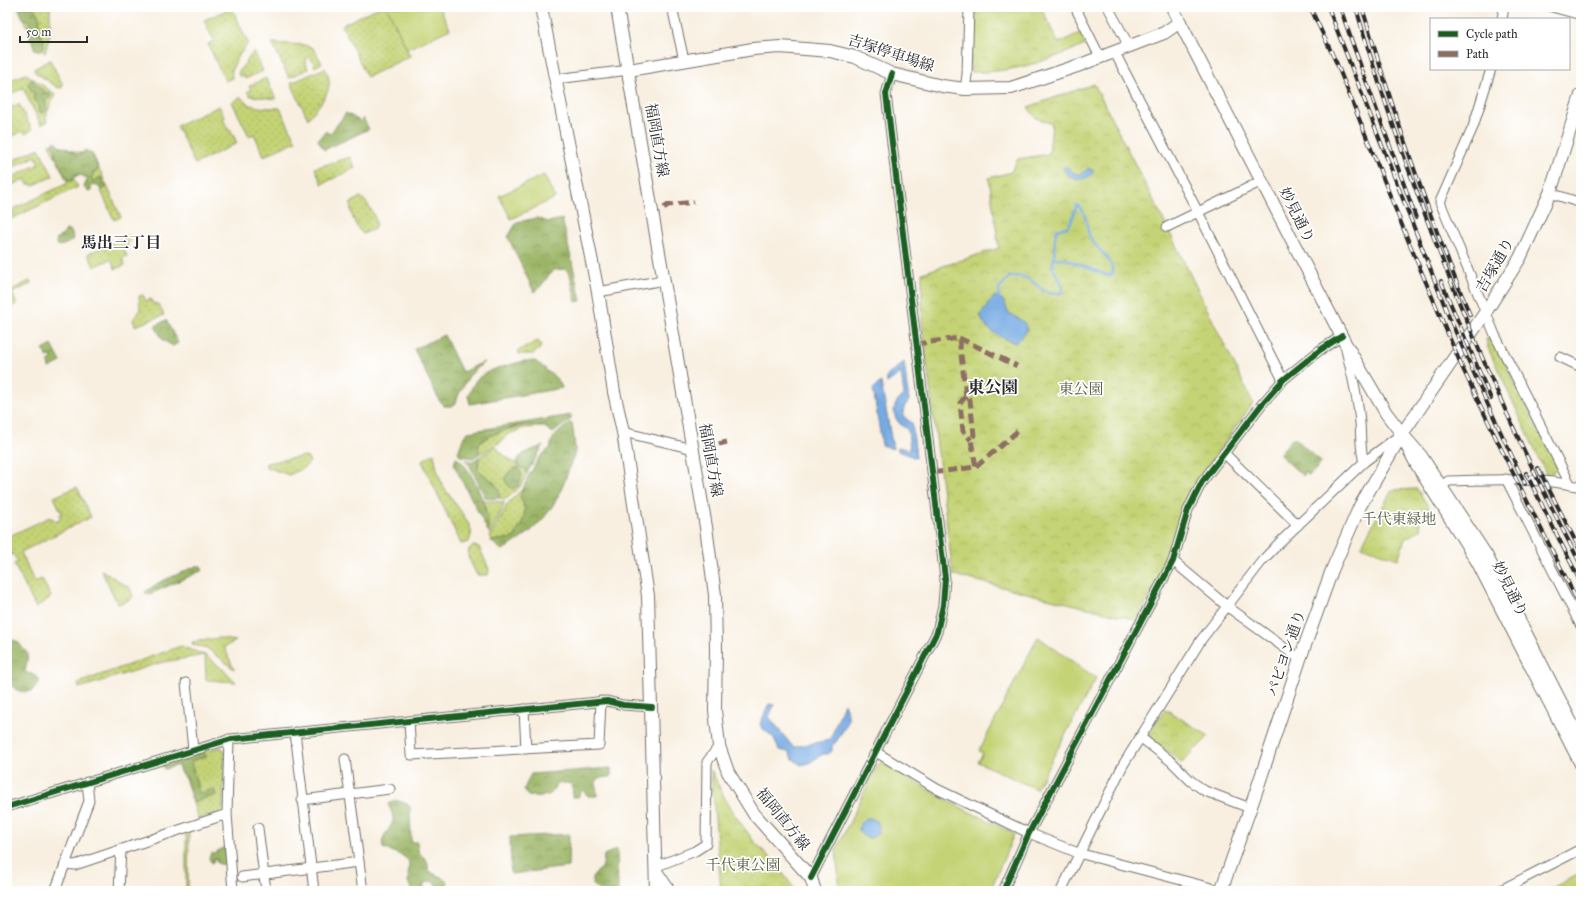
<svg xmlns="http://www.w3.org/2000/svg" width="1588" height="898" font-family="'IM FELL Great Primer','Noto Serif JP',serif">
<defs>
<pattern id="grass-dots" width="8" height="8" patternUnits="userSpaceOnUse"><rect width="8" height="8" fill="#c4d375"/><path d="M2 2h.1M6 6h.1" fill="none" stroke="#a9b565" stroke-width="1.8" stroke-linecap="round"/></pattern>
<pattern id="forest-crowns" width="20" height="18" patternUnits="userSpaceOnUse"><rect width="20" height="18" fill="#9bb566"/><path d="M2 6a3 3 0 1 1 6 0M12 15a3 3 0 1 1 6 0" fill="none" stroke="#7f9354"/></pattern>
<pattern id="park-crowns" width="20" height="18" patternUnits="userSpaceOnUse"><rect width="20" height="18" fill="#c4d375"/><path d="M2 6a3 3 0 1 1 6 0M12 15a3 3 0 1 1 6 0" fill="none" stroke="#a9b565"/></pattern>
</defs>
<rect width="100%" height="100%" fill="#fff"/>
<filter id="ink" filterUnits="userSpaceOnUse"><feTurbulence type="fractalNoise" baseFrequency=".025" numOctaves="2"/><feDisplacementMap in="SourceGraphic" scale="8" xChannelSelector="R" yChannelSelector="G"/><feConvolveMatrix kernelMatrix="1 2 1 2 8 2 1 2 1" color-interpolation-filters="sRGB"/></filter>
<filter id="wash" filterUnits="userSpaceOnUse"><feTurbulence type="fractalNoise" baseFrequency=".012" numOctaves="4" result="noise"/><feDisplacementMap in="SourceGraphic" scale="16" xChannelSelector="R" yChannelSelector="G"/><feGaussianBlur stdDeviation="0.9" result="paint"/><feColorMatrix in="noise" values="0 0 0 0 0 0 0 0 0 0 0 0 0 0 0 0 0 1.4 0 .05"/><feComposite in="paint" operator="in"/></filter>
<g filter="url(#wash)">
<rect width="100%" height="100%" fill="#f8efe0"/>
<g fill="url(#grass-dots)" stroke="#787f50">
<polygon points="19,7 50,7 50,34 45,53 36,46"/>
<polygon points="379,7 387,7 410,56 367,77 342,25"/>
<path d="M232 8 248 43C242 52 229 66 232 78L225 81 208 44 214 41 204 20Z"/>
<polygon points="272,43 304,45 313,48 322,63 315,67 311,58 308,57 305,62 308,69 289,78"/>
<polygon points="254,51 263,71 245,79 243,75 240,77 238,73"/>
<polygon points="50,60 63,85 61,88 57,87 35,72 34,69"/>
<path d="M325 68C326 72 329 76 329 80 331 95 316 108 308 119L291 83Z"/>
<polygon points="26,74 55,94 46,116 47,122 41,125 23,88 7,96 7,81"/>
<polygon points="266,78 276,99 251,96 247,92 251,90 249,86"/>
<path d="M241 97C250 110 266 107 280 108L296 141 264 156 254 134 249 136 232 102Z"/>
<polygon points="19,104 32,130 25,134 23,131 7,139 7,109"/>
<polygon points="219,106 225,118 223,119 229,131 231,130 237,143 195,164 177,126"/>
<polygon points="56,141 57,145 76,152 93,155 121,217 114,220 97,182 91,185 84,172 73,178 78,187 7,221 7,212 68,183 49,144"/>
<polygon points="39,148 53,176 32,186 31,183 28,185 25,179 8,187 7,178 8,179 39,164 36,156 7,170 7,163"/>
<polygon points="350,157 355,168 322,184 315,168"/>
<path d="M360 197C366 199 375 215 376 222 376 224 375 228 374 229L363 234C356 228 349 212 351 203Z"/>
<polygon points="128,235 131,241 127,243 128,246 123,248 127,256 122,259 125,265 115,269 111,259 94,267 88,254"/>
<polygon points="30,281 31,284 12,293 17,304 7,309 7,292"/>
<polygon points="143,295 146,301 151,299 153,304 156,303 157,305 159,305 164,315 135,326 133,320 140,309 139,296"/>
<polygon points="1486,339 1493,339 1558,469 1547,476 1488,348"/>
<polygon points="538,341 541,344 540,349 533,354 519,354 518,351"/>
<path d="M527 425H545L553 433 544 427 523 428 507 435 501 442 479 454C479 451 478 447 479 445 484 434 516 427 527 425Z"/>
<polygon points="496,446 501,453 515,463 536,456 520,487 506,499 498,498 500,495 493,481 484,476 478,469 479,457"/>
<path d="M434 453C436 465 438 477 444 487 451 500 467 516 471 530 472 534 470 538 469 542L461 544 422 461Z"/>
<polygon points="305,456 309,459 310,462 305,467 289,475 266,467 266,463"/>
<polygon points="77,487 91,517 21,552 34,582 42,579 51,597 36,608 14,564 18,562 13,554 11,555 7,546 7,537 50,517 51,519 53,518 55,522 61,519 59,515 62,514 54,497"/>
<path d="M523 488 520 497C530 514 522 522 514 538L491 541 492 539 490 537 508 503Z"/>
<path d="M482 499 487 501 504 502C502 513 494 523 490 534L488 531 485 506Z"/>
<polygon points="473,546 479,547 489,569 488,575 477,575 468,557 469,549"/>
<polygon points="101,570 130,588 133,597 131,599 118,604"/>
<polygon points="219,638 236,641 224,647 234,669 207,648 193,645 192,642"/>
<polygon points="181,646 205,655 226,672 236,682 206,680 205,655 163,662 79,688 78,683"/>
<polygon points="221,747 225,751 223,810 220,813 198,819 184,774 181,774 178,765 164,769 182,758"/>
<polygon points="189,830 188,891 186,891 186,831"/>
</g>
<g fill="url(#forest-crowns)" stroke="#637048">
<path d="M18 7H33C36 10 38 15 40 19 38 32 37 29 44 40V46L42 50 38 51 34 49 33 42 29 37 30 33 28 28 30 24 29 21 23 18Z"/>
<path d="M31 80H33L39 88 44 90V93L49 92 51 94 50 98 45 100 47 109 44 113 40 112C38 103 41 105 34 100L33 97 35 94 32 92 28 84Z"/>
<polygon points="346,113 360,121 363,118 369,129 324,150 318,140 325,131 330,134"/>
<polygon points="54,142 58,143 58,146 62,148 65,147 77,155 82,154 85,150 92,154 98,168 96,172 92,172 93,175 91,180 94,181 101,177 103,180 102,183 106,184 106,188 102,189 94,184 91,186 91,191 88,192 84,187 88,177 84,177 79,174 74,177 72,181 68,180 68,176 65,175 55,156 56,149 52,145"/>
<polygon points="537,218 548,222 562,219 581,301 576,302 570,274 565,269 553,270 540,287 534,292 508,237 517,222"/>
<path d="M66 230 71 231 73 238 72 240C68 243 61 248 56 244L57 238 63 235Z"/>
<polygon points="166,320 178,343 173,346 163,340 155,326"/>
<polygon points="444,335 462,372 484,362 469,376 459,394 455,404 452,406 444,406 439,400 414,349"/>
<polygon points="52,345 61,362 49,368 48,363 52,358 50,356 47,357 43,350"/>
<path d="M524 361H535L546 369 545 370C553 375 559 379 562 388L470 404 468 395 476 380 485 373 495 369Z"/>
<path d="M571 415V419L553 433 545 425C538 425 532 424 525 425 516 426 483 435 479 445 478 448 479 451 479 454L473 458 460 456 458 453 464 436 468 432Z"/>
<path d="M569 423H572C573 432 575 442 575 451 574 456 572 461 570 465 558 506 540 530 502 550L491 541 514 538C522 522 530 514 520 497L528 477 539 458 550 448 553 438 556 435Z"/>
<polygon points="1294,437 1322,463 1309,476 1306,473 1303,476 1279,454"/>
<path d="M543 446 526 474V469L521 468 516 464C518 453 533 450 543 446Z"/>
<path d="M479 457 478 469C485 477 505 486 498 498L492 499 485 497 470 466 465 460 473 461Z"/>
<path d="M456 458C471 464 491 515 488 531L454 465Z"/>
<polygon points="515,468 519,468 522,476 518,486 512,489 506,483 505,479 508,473"/>
<polygon points="196,566 201,566 203,570 148,595 145,592 158,583"/>
<path d="M9 639 17 641 28 654 25 673 34 674 40 681 32 691C21 693 15 691 9 682L11 679 7 671V642Z"/>
<polygon points="203,752 207,756 191,761 199,793 214,789 216,795 193,802 184,774 181,774 178,765 164,769 162,763"/>
<path d="M611 768V777L598 778 596 781 597 796H588L582 790 578 797H572L573 788 571 784C552 779 558 791 548 795 542 797 534 796 528 796L524 789 531 774Z"/>
<path d="M396 800 407 804 410 807 411 842H417C418 862 430 853 428 871L441 877 447 882 448 891H439V887L432 881 424 883 423 891H412L408 881 409 861 403 856 383 848C379 832 395 830 393 816 392 812 389 807 388 804Z"/>
<polygon points="569,834 568,867 511,874 510,837"/>
<polygon points="225,847 226,862 223,865 217,863 216,859 214,860 213,863 211,862 209,858 211,853 214,853"/>
<polygon points="617,849 618,891 601,891 593,885 592,878 603,865 604,855"/>
</g>
<g fill="url(#park-crowns)" stroke="#787f50">
<path d="M973 7H1041L1058 43 1084 31 1090 43C1048 60 1017 73 970 72Z"/>
<polygon points="1094,84 1167,227 1253,403 1218,452 1199,482 1166,568 1137,620 953,575 922,324 922,273 999,248 989,178 1011,172 1018,159 1049,154 1052,124 1035,117 1028,107"/>
<polygon points="1417,489 1433,514 1419,522 1421,529 1405,539 1398,559 1361,546 1392,490"/>
<polygon points="1165,709 1209,736 1182,763 1148,736"/>
<polygon points="711,770 729,807 753,840 777,865 796,891 707,891 721,890"/>
</g>
<g fill="#c4d375" stroke="#787f50">
<polygon points="387,7 439,7 450,29 407,49"/>
<polygon points="544,175 555,198 511,219 499,196"/>
<polygon points="1038,637 1096,678 1036,789 978,762 983,753 979,751"/>
<polygon points="881,762 946,800 1014,834 990,891 838,891 839,881 836,850 877,766"/>
<polygon points="1578,875 1581,881 1581,891 1546,891"/>
</g>
<g fill="#76aae3" stroke="#506a87">
<path d="M1068 167C1073 176 1082 176 1088 168L1094 171C1085 183 1070 183 1063 168Z"/>
<path d="M995 296 1003 300 1009 313 1024 322 1027 330 1020 339 1015 343C1001 337 984 330 980 315L987 307V304Z"/>
<path d="M904 362 909 401C904 406 902 410 904 417L912 423 916 458 898 451V447L910 450 908 430C892 420 889 407 904 394L901 373 887 383 886 377Z"/>
<polygon points="881,382 893,449 882,445 873,389"/>
<polygon points="844,703 848,714 848,722 836,742 832,745 832,751 828,754 823,754 809,763 801,765 792,758 789,752 779,750 774,738 762,728 760,724 769,704 774,705 769,717 793,747 830,740"/>
<circle cx="869" cy="828" r="10"/>
</g>
<g fill="none" stroke-linecap="round" stroke-linejoin="round">
<path stroke="#76aae3" stroke-width="2.5" d="M999 301V289L1009 277C1015 276 1021 275 1027 278 1042 286 1043 298 1063 292L1062 284 1052 266C1057 254 1052 241 1057 230L1067 227 1071 222 1077 205C1079 207 1082 209 1083 212 1088 220 1086 231 1091 239 1098 251 1113 258 1113 273L1109 276 1066 259 1059 258 1055 259"/>
</g>
</g>
<g filter="url(#ink)">
<g fill="none" stroke-linecap="round" stroke-linejoin="round">
<defs>
<g id="minor">
<polyline points="672,7 684,60"/>
<polyline points="1075,7 1100,57"/>
<polyline points="1108,7 1129,46"/>
<polyline points="1552,7 1581,15"/>
<polyline points="1502,19 1504,7"/>
<polyline points="1114,51 1198,212 1283,380"/>
<polyline points="1491,69 1473,127 1440,202 1495,335 1570,484"/>
<polyline points="556,79 629,70"/>
<polyline points="965,89 967,75 969,7"/>
<polyline points="1550,193 1581,203"/>
<polyline points="1167,227 1262,181"/>
<polyline points="598,292 664,280"/>
<path d="M1346 350C1352 374 1358 398 1360 423 1361 436 1360 449 1364 462"/>
<polyline points="1560,357 1581,367"/>
<polyline points="623,432 693,449"/>
<polyline points="1224,453 1298,525"/>
<polyline points="1506,479 1581,626"/>
<path d="M1442 487 1448 481C1490 480 1540 477 1581 487"/>
<polyline points="1173,561 1228,607 1300,659"/>
<polyline points="186,683 193,749"/>
<polyline points="524,709 526,749"/>
<polyline points="409,721 411,755 599,745 601,701"/>
<polyline points="295,732 314,891"/>
<polyline points="1140,737 1172,762 1191,781 1205,791 1250,808"/>
<polyline points="229,739 227,814 233,891"/>
<polyline points="876,752 937,789 1029,833 1078,853 1223,891"/>
<polyline points="345,759 363,891"/>
<polyline points="302,800 390,789"/>
<polyline points="7,807 231,739 607,701 623,705 652,707"/>
<polyline points="258,828 266,891"/>
<polyline points="65,864 75,865 227,814"/>
<polyline points="242,877 359,862"/>
<polyline points="811,878 937,632 943,605 945,578 886,94 892,74"/>
<polyline points="55,891 89,801 87,782"/>
<polyline points="119,891 121,849"/>
<polyline points="671,891 655,867 695,851 706,844 707,762 719,746"/>
<polyline points="1003,891 1029,833 1173,561 1188,510 1202,482 1262,404 1283,380 1320,350 1342,336"/>
<polyline points="1061,891 1123,765 1201,640 1262,561 1280,542 1364,462 1400,435"/>
<polyline points="1499,891 1581,849"/>
</g>
<g id="major">
<polyline points="541,7 598,292 614,392 623,432 648,596 656,891"/>
<polyline points="617,7 706,527 715,595 716,650 715,710 719,746 728,772 754,814 811,878 815,891"/>
<polyline points="1172,7 1345,343 1386,413 1402,434 1421,456 1486,555 1581,742"/>
<polyline points="629,70 753,49 780,47 830,51 855,57 892,74 942,86 965,89 1011,88 1080,65 1164,33 1180,22"/>
<polyline points="1407,446 1417,465 1477,561 1581,764"/>
<polyline points="1221,891 1256,792 1300,659 1332,570 1360,506 1402,434 1485,313 1520,258 1550,193 1581,95"/>
</g>
</defs>
<use href="#minor" stroke="#73706a" stroke-width="11"/>
<use href="#major" stroke="#73706a" stroke-width="14"/>
<use href="#minor" stroke="#fff" stroke-width="9"/>
<use href="#major" stroke="#fff" stroke-width="12"/>
<defs>
<g id="rail">
<polyline points="1310,7 1337,64 1410,245 1462,367 1505,457 1581,608"/>
<polyline points="1328,7 1449,317 1488,405 1525,484"/>
<path d="M1340 7C1364 78 1391 147 1416 218"/>
<path d="M1356 7C1370 60 1389 113 1407 165 1456 303 1513 436 1581 565"/>
<path d="M1362 7C1393 111 1428 215 1470 315"/>
<polyline points="1441,281 1491,399"/>
<polyline points="1538,468 1581,552"/>
<polyline points="1526,473 1581,583"/>
</g>
</defs>
<use href="#rail" stroke="#2b2b2b" stroke-width="4"/>
<use href="#rail" stroke="#fff" stroke-width="2.5" stroke-dasharray="8" stroke-linecap="butt"/>
<g stroke="#8d6e63" stroke-width="5" stroke-dasharray="10 5" stroke-linecap="butt">
<polyline points="664,208 668,205 694,202"/>
<polyline points="959,338 1017,366"/>
<polyline points="916,344 959,338 966,396 970,400 974,435 971,440 976,467 931,473"/>
<polyline points="966,396 960,403 963,431 971,440"/>
<polyline points="705,449 707,447 727,442"/>
<polyline points="976,467 1021,428"/>
</g>
<defs>
<g id="cycleway">
<polyline points="7,807 231,739 607,701 623,705 652,707"/>
<polyline points="811,878 937,632 943,605 945,578 886,94 892,74"/>
<polyline points="1003,891 1029,833 1173,561 1188,510 1202,482 1262,404 1283,380 1320,350 1342,336"/>
</g>
</defs>
<use href="#cycleway" stroke="#fff" stroke-width="8"/>
<use href="#cycleway" stroke="#1b5e20" stroke-width="6"/>
</g>
</g>
<g text-anchor="middle" stroke-width="3.5" stroke-linejoin="round" paint-order="stroke">
<g font-size="15" fill="#2b2b2b" stroke="#fff">
<text transform="translate(891 53) rotate(18)" y="5">吉塚停車場線</text>
<text transform="translate(657 140) rotate(80)" y="5">福岡直方線</text>
<text transform="translate(1297 215) rotate(63)" y="5">妙見通り</text>
<text transform="translate(1495 265) rotate(-60)" y="5">吉塚通り</text>
<text transform="translate(711 460) rotate(80)" y="5">福岡直方線</text>
<text transform="translate(1510 589) rotate(63)" y="5">妙見通り</text>
<text transform="translate(1286 653) rotate(-71)" y="5">パピヨン通り</text>
<text transform="translate(783 819) rotate(51)" y="5">福岡直方線</text>
</g>
<g font-size="15" fill="#595d41" stroke="#fff">
<text x="1081" y="394">東公園</text>
<text x="1399" y="524">千代東緑地</text>
<text x="743" y="870">千代東公園</text>
</g>
<g font-size="16" font-weight="bold" fill="#2b2b2b" stroke="#fff">
<text x="121" y="248">馬出三丁目</text>
</g>
<g font-size="17" font-weight="bold" fill="#2b2b2b" stroke="#fff">
<text x="993" y="393">東公園</text>
</g>
</g>
<rect width="1588" height="898" fill="none" stroke="#fff" stroke-width="24"/>
<rect x="1430" y="18" width="140" height="52" fill="#ffffff" stroke="#aaaaaa"/>
<rect x="1438" y="31" width="20" height="6" fill="#1b5e20" stroke="#aaaaaa"/>
<text x="1466" y="38" font-size="12" fill="#2b2b2b">Cycle path</text>
<rect x="1438" y="51" width="20" height="6" fill="#8d6e63" stroke="#aaaaaa"/>
<text x="1466" y="58" font-size="12" fill="#2b2b2b">Path</text>
<path d="M20 36v6h67v-6" fill="none" stroke="#2b2b2b" stroke-width="2"/>
<text x="26" y="36" font-size="12" fill="#2b2b2b" stroke="#ffffff" stroke-width="3" paint-order="stroke">50 m</text>
</svg>
